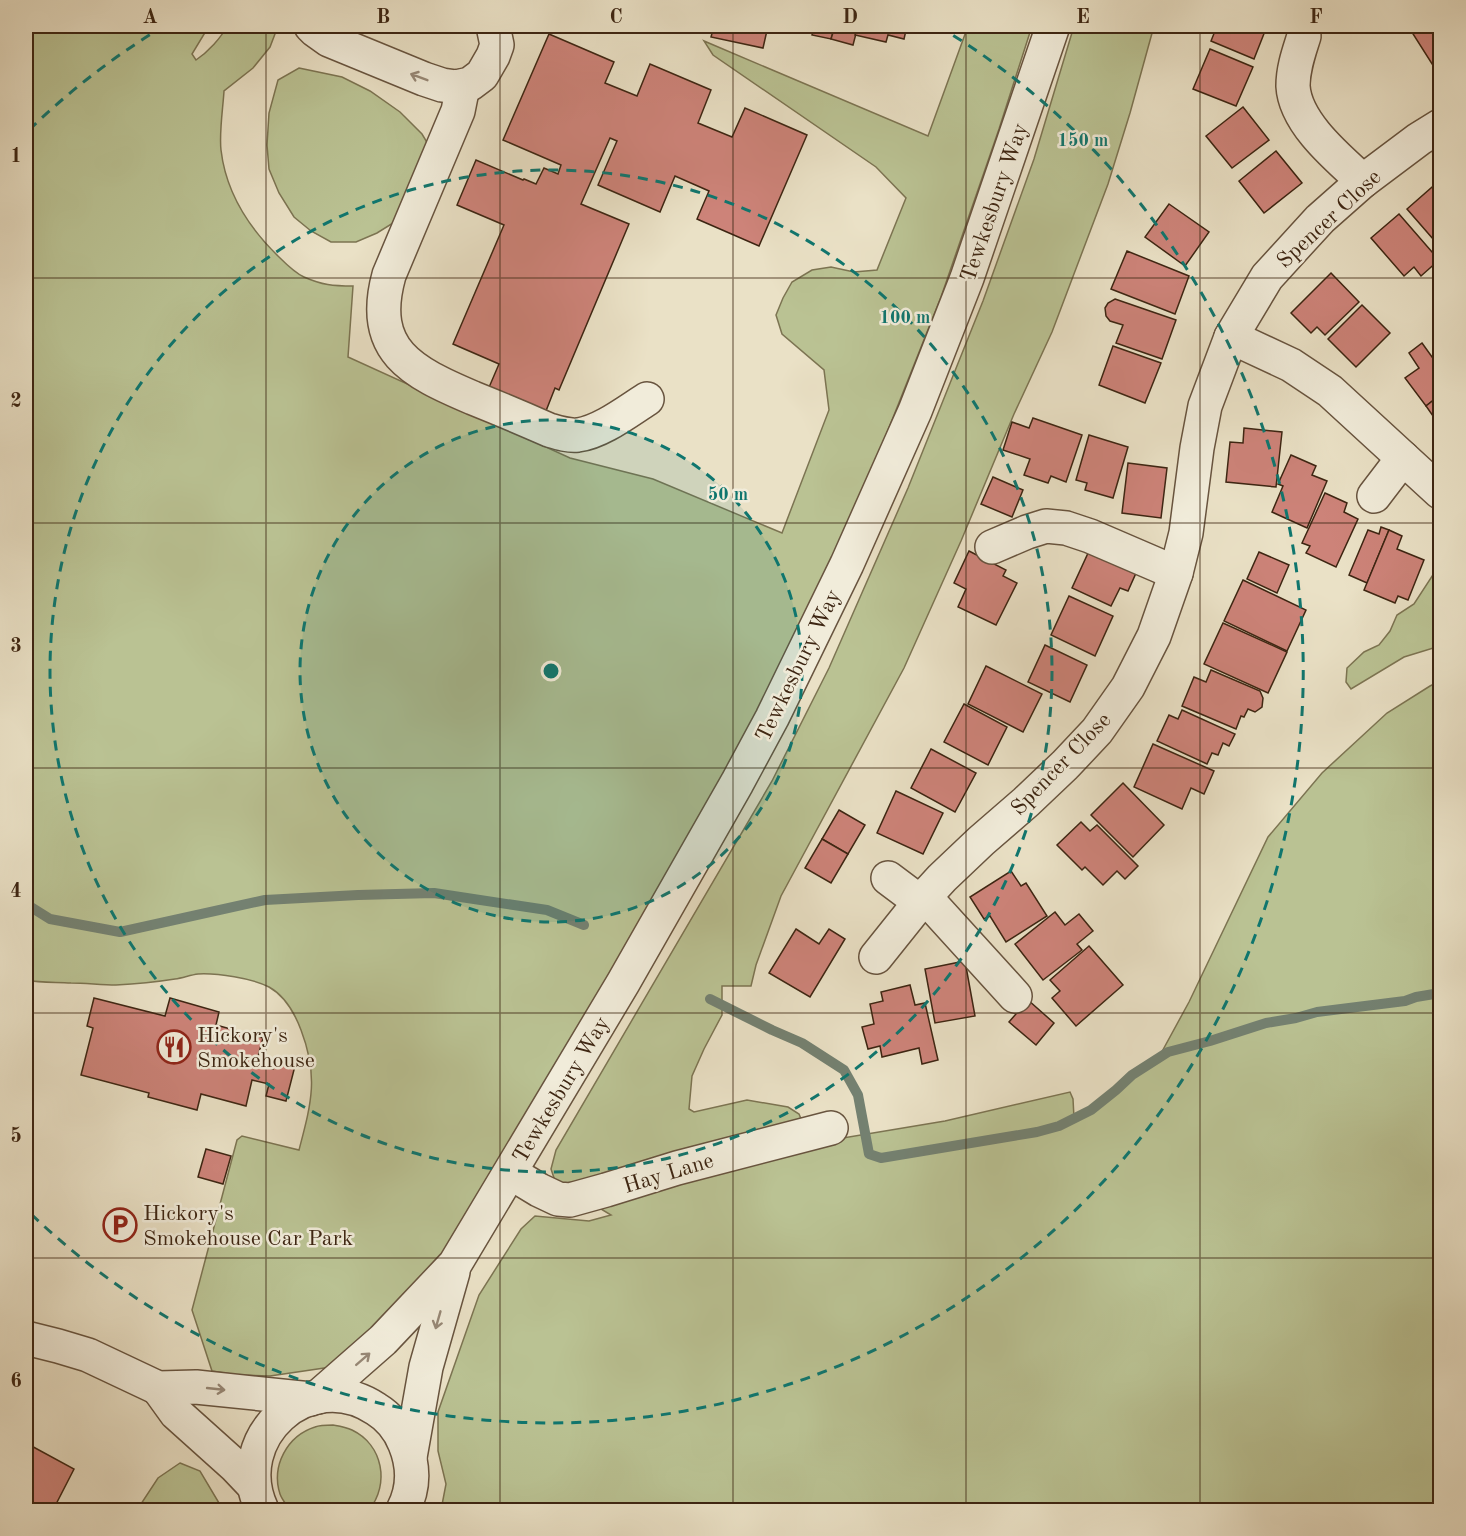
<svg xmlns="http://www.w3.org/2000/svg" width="1466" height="1536" font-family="'Old Standard TT',serif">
<rect width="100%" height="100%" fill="#eae1c6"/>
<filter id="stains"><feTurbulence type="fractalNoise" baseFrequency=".00333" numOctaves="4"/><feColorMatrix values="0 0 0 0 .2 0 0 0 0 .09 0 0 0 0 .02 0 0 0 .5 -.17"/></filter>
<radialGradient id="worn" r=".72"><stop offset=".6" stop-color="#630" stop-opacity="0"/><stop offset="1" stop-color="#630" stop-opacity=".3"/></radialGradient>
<g fill="#bac293" stroke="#7c7452" stroke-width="1.5">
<path d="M26 26H209L192 54 196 60C208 52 221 38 227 26H278L270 47 253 68 224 91C223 108 219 133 221 150 226 193 249 228 279 257 286 264 295 273 304 277 322 285 333 286 353 286L348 357 570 458 653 479 782 533 829 410 824 370 782 334 776 315 783 298 792 282 812 270 831 267 854 272 877 270 906 198 876 167 713 55 704 41 928 136 968 26H1032L999 129 941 297 857 508 815 602 687 847 454 1238 416 1290 331 1367 270 1376 237 1375 212 1371 192 1310 237 1140 242 1136 299 1150C311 1104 319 1077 301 1030 295 1014 285 996 269 987 252 978 217 973 198 974 190 975 183 978 175 979 156 982 136 984 116 985 101 985 86 983 71 983 55 982 41 983 26 980Z"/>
<polygon points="1074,26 1154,26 1130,113 1108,184 1052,332 1014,414 961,541 904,668 781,896 756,965 751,986 722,986 722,1015 704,1049 692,1076 689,1109 694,1112 747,1100 788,1107 799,1114 809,1138 819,1142 945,1121 1070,1092 1073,1099 1074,1118 1091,1110 1116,1091 1132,1075 1159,1057 1189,1002 1268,837 1322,773 1387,713 1430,686 1440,681 1440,1510 441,1510 446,1484 438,1451 438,1412 479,1295 521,1229 535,1216 589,1221 611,1215 555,1181 551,1169 556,1150 772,781 829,668 908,488 983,301 1034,159"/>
<polygon points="299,68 342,77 370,91 400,112 422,134 431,149 406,215 377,233 356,242 331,242 311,231 294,217 279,193 269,169 267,145 269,113 278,80"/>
<polygon points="1440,564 1440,646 1404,657 1351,689 1346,682 1347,668 1364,652 1379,645 1390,631 1397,615 1414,604"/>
<path d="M333 1425C339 1426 346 1427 352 1430 383 1445 390 1484 369 1510H290C287 1505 282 1500 280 1494 271 1466 287 1436 315 1427 320 1425 327 1425 333 1425Z"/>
<polygon points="180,1463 200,1471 219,1503 219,1510 137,1510 158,1478"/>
</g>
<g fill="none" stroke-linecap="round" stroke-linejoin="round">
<g stroke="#748171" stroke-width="10">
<polyline points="26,904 50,919 120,932 265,900 358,895 434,893 547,910 584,925"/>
<polyline points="710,999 772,1030 802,1043 844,1070 858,1095 869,1154 881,1158 1037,1132 1059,1126 1091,1110 1116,1090 1132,1075 1168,1052 1210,1041 1266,1023 1296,1018 1317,1012 1405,1001 1416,997 1440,993"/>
</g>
</g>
<g fill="#cd8379" stroke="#3d2512" stroke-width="1.5">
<polygon points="714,26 768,26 763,48 711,37"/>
<polygon points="814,26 835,26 831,39 812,35"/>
<polygon points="835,26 858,26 853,45 831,39"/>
<polygon points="858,26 907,26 904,39 888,35 886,42 855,35"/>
<polygon points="1217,26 1267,26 1254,59 1211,41"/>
<polygon points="1408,26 1440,26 1440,63 1434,67"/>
<polygon points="549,34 614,62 605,83 637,96 650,64 711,90 698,123 732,137 745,108 807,135 759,246 697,219 709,191 675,176 660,212 598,185 617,141 610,138 581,204 629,224 559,390 555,388 544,416 487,392 499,364 453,344 504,225 457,205 476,160 523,180 524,179 536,184 544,168 558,174 561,165 503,140"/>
<polygon points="1210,49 1253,67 1236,106 1193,89"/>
<polygon points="1243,107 1269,140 1232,168 1206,136"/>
<polygon points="1276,151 1302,183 1264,213 1239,181"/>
<polygon points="1439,181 1440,183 1440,247 1407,209"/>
<polygon points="1169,204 1209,232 1185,266 1145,237"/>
<polygon points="1399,214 1439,260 1421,276 1414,267 1404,276 1371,238"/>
<polygon points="1127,251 1189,276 1175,314 1111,289"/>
<polygon points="1331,273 1359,302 1325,335 1317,327 1311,333 1291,313"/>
<polygon points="1115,299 1176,320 1162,359 1116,343 1123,325 1110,321 1106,316 1105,308 1108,303"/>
<polygon points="1362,305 1390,333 1356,367 1328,339"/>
<polygon points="1422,343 1440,368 1440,395 1426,406 1405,378 1419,368 1409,353"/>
<polygon points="1113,346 1161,363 1145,403 1099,385"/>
<polygon points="1440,395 1440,426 1426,406"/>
<polygon points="1033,418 1082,435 1066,482 1051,476 1048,483 1024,475 1030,459 1003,450 1012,422 1029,428"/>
<polygon points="1244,428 1282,432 1276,487 1226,482 1230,442 1243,443"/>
<polygon points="1089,435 1128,447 1113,498 1085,490 1087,483 1076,480"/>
<polygon points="1291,455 1316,466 1312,475 1327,481 1307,528 1272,512 1283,486 1278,484"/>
<polygon points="1128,463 1167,468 1161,518 1122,513"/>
<polygon points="993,477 1023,490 1012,517 981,504"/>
<polygon points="1325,493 1347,503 1344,512 1358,519 1336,567 1306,553 1310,546 1302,543"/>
<polygon points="1381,527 1389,530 1367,583 1349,575 1368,530 1379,534"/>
<polygon points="1389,530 1402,536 1397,549 1424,560 1408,600 1398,596 1395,603 1364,590"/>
<polygon points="969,551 1006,570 1003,576 1017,583 996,625 958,607 966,589 954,583"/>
<polygon points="1089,551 1136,573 1128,591 1120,588 1111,606 1072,588"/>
<polygon points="1259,552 1289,565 1277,593 1247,579"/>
<polygon points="1243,580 1306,610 1287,651 1224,621"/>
<polygon points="1069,596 1113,616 1095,656 1051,635"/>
<polygon points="1223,623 1287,652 1268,693 1204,664"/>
<polygon points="1045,645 1087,665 1070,702 1028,682"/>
<polygon points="986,666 1042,694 1023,732 968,704"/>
<polygon points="1211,670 1260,691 1263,698 1262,707 1255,712 1248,709 1244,717 1241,716 1236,729 1182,706 1194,677 1206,682"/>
<polygon points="964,704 1007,727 988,765 944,742"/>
<polygon points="1182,710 1235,734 1229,746 1223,743 1218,755 1212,753 1207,764 1157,741 1169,715 1178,719"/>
<polygon points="1153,744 1214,771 1204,794 1191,788 1182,809 1134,787"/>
<polygon points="931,749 976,773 955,812 911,788"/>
<polygon points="1123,783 1164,825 1133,857 1091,815"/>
<polygon points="896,791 943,813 923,854 877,833"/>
<polygon points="839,810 865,825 848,854 822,839"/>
<polygon points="1081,822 1090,831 1097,825 1138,866 1125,879 1117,871 1103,885 1085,867 1082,870 1057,845"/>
<polygon points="822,839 848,854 831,883 805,868"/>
<polygon points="1011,871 1021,886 1026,883 1047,916 1006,942 990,916 984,919 970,897"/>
<polygon points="1055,912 1065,925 1079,914 1093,931 1077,944 1082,950 1043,980 1015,944"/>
<polygon points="796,929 819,944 829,929 845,939 810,997 769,973"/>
<polygon points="1089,946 1123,985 1076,1026 1052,998 1060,991 1050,980"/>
<polygon points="965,961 975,1016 935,1023 925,969"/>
<polygon points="910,985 915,1005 925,1003 938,1060 922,1064 919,1048 882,1057 880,1046 868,1049 862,1027 874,1024 870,1004 883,1001 881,992"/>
<polygon points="94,998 165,1016 170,998 219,1012 216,1025 263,1038 256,1064 273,1069 276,1056 296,1062 286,1101 266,1096 269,1084 252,1080 246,1106 201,1094 197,1110 148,1097 149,1093 81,1075 93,1028 87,1026"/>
<polygon points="1028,1000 1054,1023 1036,1045 1009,1022"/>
<polygon points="206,1149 231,1156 223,1184 198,1177"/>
<polygon points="26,1443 74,1469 53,1510 30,1510 26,1508 27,1498 26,1497"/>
</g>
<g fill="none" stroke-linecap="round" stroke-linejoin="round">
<defs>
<g id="minor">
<polyline points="311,26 315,30 329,40 424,79 442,85 456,87 470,84 482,75 493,56 497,45 493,26"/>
<path d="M1304 36C1299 52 1293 68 1293 86 1295 123 1338 158 1363 181"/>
<path d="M463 86 458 111 389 275C368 351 412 372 473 398 498 408 524 419 549 430 559 433 568 436 578 435 601 432 628 411 647 399"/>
<polyline points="1231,337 1291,365 1330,391 1440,492"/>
<polyline points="1374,496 1403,458"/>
<polyline points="992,547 1027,532 1046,526 1066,528 1090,536 1176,573"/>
<polyline points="888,878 920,902"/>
<polyline points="925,897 1015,996"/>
<polyline points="876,957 920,902 942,878 981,841 1026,802 1065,765 1097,731 1128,687 1154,636 1176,573 1186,533 1197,448 1205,406 1231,337 1267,277 1320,219 1363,181 1419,139 1440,126"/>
<polyline points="511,1173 539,1190 558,1199 570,1200 606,1190 677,1168 831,1128"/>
<polyline points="26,1338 58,1346 88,1355 158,1388 196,1387 311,1399"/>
<polyline points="158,1388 176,1413 235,1466 254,1486"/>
<polyline points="318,1397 383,1340 455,1264 623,983 737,783 772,718 847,564 915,411 967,278 1053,26"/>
<polyline points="410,1457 426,1367 453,1272"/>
<path d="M262 1510C228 1438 308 1364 376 1409 389 1417 399 1429 405 1444 414 1466 414 1489 403 1510"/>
</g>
</defs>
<use href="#minor" stroke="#68543f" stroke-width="36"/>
<use href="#minor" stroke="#f1ecda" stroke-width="33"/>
</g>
<defs><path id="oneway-shaft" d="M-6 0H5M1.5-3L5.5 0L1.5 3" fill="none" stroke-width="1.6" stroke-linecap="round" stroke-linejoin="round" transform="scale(1.5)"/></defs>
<g stroke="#978876">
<use href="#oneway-shaft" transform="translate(419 77) rotate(-159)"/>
<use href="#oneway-shaft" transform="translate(438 1320) rotate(106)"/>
<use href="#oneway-shaft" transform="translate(363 1359) rotate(-41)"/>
<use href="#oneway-shaft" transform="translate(216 1389) rotate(6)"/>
</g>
<path fill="none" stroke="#3d2512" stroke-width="1.5" stroke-opacity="0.55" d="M266 26V1510M500 26V1510M733 26V1510M966 26V1510M1200 26V1510M26 278H1440M26 523H1440M26 768H1440M26 1013H1440M26 1258H1440"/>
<circle cx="551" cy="671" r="251" fill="#0f766e" fill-opacity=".12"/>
<g fill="none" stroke="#0f766e" stroke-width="3" stroke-dasharray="10 8">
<circle cx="551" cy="671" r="251"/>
<circle cx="551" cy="671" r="501"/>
<path d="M29 130A752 752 0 0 1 164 26M938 26A752 752 0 1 1 29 1212"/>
</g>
<defs>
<symbol id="restaurant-ring" viewBox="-11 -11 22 22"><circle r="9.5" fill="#f1ecda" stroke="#8f2418" stroke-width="1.5"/><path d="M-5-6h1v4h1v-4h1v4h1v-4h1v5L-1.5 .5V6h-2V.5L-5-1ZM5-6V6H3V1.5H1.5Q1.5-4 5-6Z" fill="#8f2418"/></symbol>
<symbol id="parking-ring" viewBox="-11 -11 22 22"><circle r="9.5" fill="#f1ecda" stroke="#8f2418" stroke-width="1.5"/><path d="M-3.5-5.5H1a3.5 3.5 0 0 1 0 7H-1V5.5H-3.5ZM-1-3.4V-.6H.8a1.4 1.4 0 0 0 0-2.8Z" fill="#8f2418"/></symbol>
</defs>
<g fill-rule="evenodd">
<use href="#restaurant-ring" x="155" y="1028" width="38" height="38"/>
<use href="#parking-ring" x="101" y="1206" width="38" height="38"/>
</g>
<g text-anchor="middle" stroke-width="5" stroke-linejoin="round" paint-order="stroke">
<g font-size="22" fill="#3d2512" stroke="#f1ecda">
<text transform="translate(993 202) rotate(-71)" y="8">Tewkesbury Way</text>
<text transform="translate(1328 218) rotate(-43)" y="8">Spencer Close</text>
<text transform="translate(797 665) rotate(-64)" y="8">Tewkesbury Way</text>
<text transform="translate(1060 763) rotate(-46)" y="8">Spencer Close</text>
<text transform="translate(560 1089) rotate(-59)" y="8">Tewkesbury Way</text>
<text transform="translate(668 1172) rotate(-17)" y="8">Hay Lane</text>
</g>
<g font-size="22" fill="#3d2512" stroke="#f1ecda" text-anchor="start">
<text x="197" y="1042">Hickory's<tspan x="197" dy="25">Smokehouse</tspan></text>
<text x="143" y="1220">Hickory's<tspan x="143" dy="25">Smokehouse Car Park</tspan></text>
</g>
</g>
<circle cx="551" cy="671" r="9" fill="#0f766e" stroke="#f1ecda" stroke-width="3"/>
<g font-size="18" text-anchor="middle" font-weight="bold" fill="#0f766e" stroke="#f1ecda" stroke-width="5" stroke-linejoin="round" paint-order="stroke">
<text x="1083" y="146">150 m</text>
<text x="905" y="323">100 m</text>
<text x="728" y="500">50 m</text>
</g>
<rect width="1466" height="1536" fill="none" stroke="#eae1c6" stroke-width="66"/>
<rect x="33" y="33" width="1400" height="1470" fill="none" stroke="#3d2512" stroke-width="2"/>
<g font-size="20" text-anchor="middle" font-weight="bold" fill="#3d2512">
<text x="150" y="23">A</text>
<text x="383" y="23">B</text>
<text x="616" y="23">C</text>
<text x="850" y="23">D</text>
<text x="1083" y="23">E</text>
<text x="1316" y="23">F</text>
<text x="16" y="162">1</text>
<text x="16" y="407">2</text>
<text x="16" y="652">3</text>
<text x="16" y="897">4</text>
<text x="16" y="1142">5</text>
<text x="16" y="1387">6</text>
</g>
<rect width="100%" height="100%" filter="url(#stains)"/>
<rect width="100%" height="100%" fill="url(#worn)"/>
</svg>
